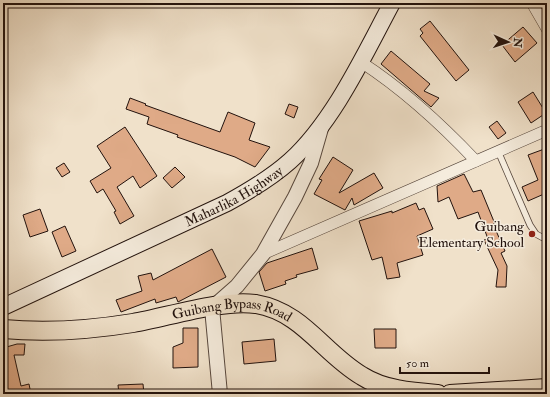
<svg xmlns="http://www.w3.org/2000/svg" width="550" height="397" font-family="'IM FELL Double Pica',serif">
<rect width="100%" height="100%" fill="#f0e1ca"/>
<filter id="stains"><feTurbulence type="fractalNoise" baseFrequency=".005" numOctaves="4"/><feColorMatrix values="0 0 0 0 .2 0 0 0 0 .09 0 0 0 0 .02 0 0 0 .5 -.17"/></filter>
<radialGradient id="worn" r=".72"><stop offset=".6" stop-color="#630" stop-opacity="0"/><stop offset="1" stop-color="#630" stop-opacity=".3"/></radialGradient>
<g fill="#dfaa87" stroke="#22120d">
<polygon points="430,21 469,70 456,81 420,36 423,33 420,29"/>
<polygon points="523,27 537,43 515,62 502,45"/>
<polygon points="391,51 430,84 424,91 439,98 431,107 381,64"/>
<polygon points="533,92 546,113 531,123 518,102"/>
<polygon points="130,98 146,104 145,105 220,132 228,112 255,123 249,140 270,147 255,167 235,157 177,137 178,135 147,124 149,117 126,109"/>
<polygon points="289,104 298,107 294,118 285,114"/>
<polygon points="497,121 506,133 498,139 489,127"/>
<polygon points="125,127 157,176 140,188 133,176 117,187 134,216 120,224 114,212 116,211 103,189 97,193 90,181 111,168 97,146"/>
<polygon points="547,148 547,165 543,167 547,176 547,201 544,194 528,201 522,187 538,180 528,155"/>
<polygon points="333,157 353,170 339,193 374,173 383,188 354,205 352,198 345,210 314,194 322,180 319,179"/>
<polygon points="64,163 70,172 62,177 56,168"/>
<polygon points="175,167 185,177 172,188 163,178"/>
<polygon points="464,174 473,192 481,190 495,224 493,224 505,251 501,253 507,266 506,287 496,287 498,270 484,240 488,239 478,212 458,219 449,197 438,202 437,186"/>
<polygon points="416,203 419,210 424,208 433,229 417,236 423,255 397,263 400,277 387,279 382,257 372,260 359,221 392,211 392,213"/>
<polygon points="40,209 48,231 30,237 23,215"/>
<polygon points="65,226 76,251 62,257 52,232"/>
<polygon points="312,248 318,269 296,275 297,277 285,281 286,284 265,291 259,272 267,263"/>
<polygon points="212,249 226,277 178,302 176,297 156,303 155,299 121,312 116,300 142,291 138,276 151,273 153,280"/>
<polygon points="183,328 198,328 198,367 173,368 173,347 183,343"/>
<polygon points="374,329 396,329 396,348 375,348"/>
<polygon points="274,339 276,361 244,364 242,342"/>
<polygon points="17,344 25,344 24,355 14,355 21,386 29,384 31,394 3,394 3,363 6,363 3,348"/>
<polygon points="143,384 144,394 119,394 118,385"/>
</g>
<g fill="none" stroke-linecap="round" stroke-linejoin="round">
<defs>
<polyline id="service" points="498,151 530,225 536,234 547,240"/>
<g id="minor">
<polyline points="532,3 547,29"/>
<path d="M361 62C404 90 441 124 476 161"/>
<polyline points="263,254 547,130"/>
</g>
<polyline id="tertiary" points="220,394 212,308 237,286 263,254 295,197 311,163 322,125"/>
<g id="secondary">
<path id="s1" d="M3 307 227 203C249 191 271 178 290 161 334 121 364 55 392 3"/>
</g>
<g id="trunk">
<path id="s2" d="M3 329C46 333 90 330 133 323 168 317 222 299 256 304 303 312 323 353 362 376 384 390 412 392 438 394"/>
<polyline points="450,394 547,388"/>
</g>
</defs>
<use href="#service" stroke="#56463c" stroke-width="7"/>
<use href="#minor" stroke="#56463c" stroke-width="12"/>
<use href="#tertiary" stroke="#56463c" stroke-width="16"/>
<use href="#secondary" stroke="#22120d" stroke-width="18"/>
<use href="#trunk" stroke="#22120d" stroke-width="20"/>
<use href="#service" stroke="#f5ecdd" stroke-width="5.5"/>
<use href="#minor" stroke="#f5ecdd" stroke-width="11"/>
<use href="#tertiary" stroke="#f5ecdd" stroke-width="14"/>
<use href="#secondary" stroke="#f5ecdd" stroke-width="16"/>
<use href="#trunk" stroke="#f0e1ca" stroke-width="18"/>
</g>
<circle fill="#8f2418" stroke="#f5ecdd" stroke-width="1.5" cx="532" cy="234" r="4"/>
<g text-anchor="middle" stroke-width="3" stroke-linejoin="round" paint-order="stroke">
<g font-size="14" fill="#22120d" stroke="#f5ecdd">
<text dy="5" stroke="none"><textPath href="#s1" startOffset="256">Maharlika Highway</textPath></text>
<text dy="5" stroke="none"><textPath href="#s2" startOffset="232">Guibang Bypass Road</textPath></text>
</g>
<g font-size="14" fill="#22120d" stroke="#f5ecdd" text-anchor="end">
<text x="524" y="231">Guibang<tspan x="524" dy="16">Elementary School</tspan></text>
</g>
</g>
<rect width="550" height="397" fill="none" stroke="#f0e1ca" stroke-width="16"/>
<rect x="4" y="4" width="542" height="389" fill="none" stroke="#22120d" stroke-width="2"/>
<rect x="8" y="8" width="534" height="381" fill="none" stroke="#22120d"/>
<g transform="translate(508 42) rotate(93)" stroke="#f5ecdd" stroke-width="3" paint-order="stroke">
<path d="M0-3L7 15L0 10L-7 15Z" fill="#22120d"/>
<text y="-6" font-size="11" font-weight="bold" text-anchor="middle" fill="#22120d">N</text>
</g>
<path d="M400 367v6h89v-6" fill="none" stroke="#22120d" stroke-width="2"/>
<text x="406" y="367" font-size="12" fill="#22120d" stroke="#f5ecdd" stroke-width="3" paint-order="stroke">50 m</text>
<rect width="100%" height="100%" filter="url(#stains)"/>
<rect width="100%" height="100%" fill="url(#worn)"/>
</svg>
